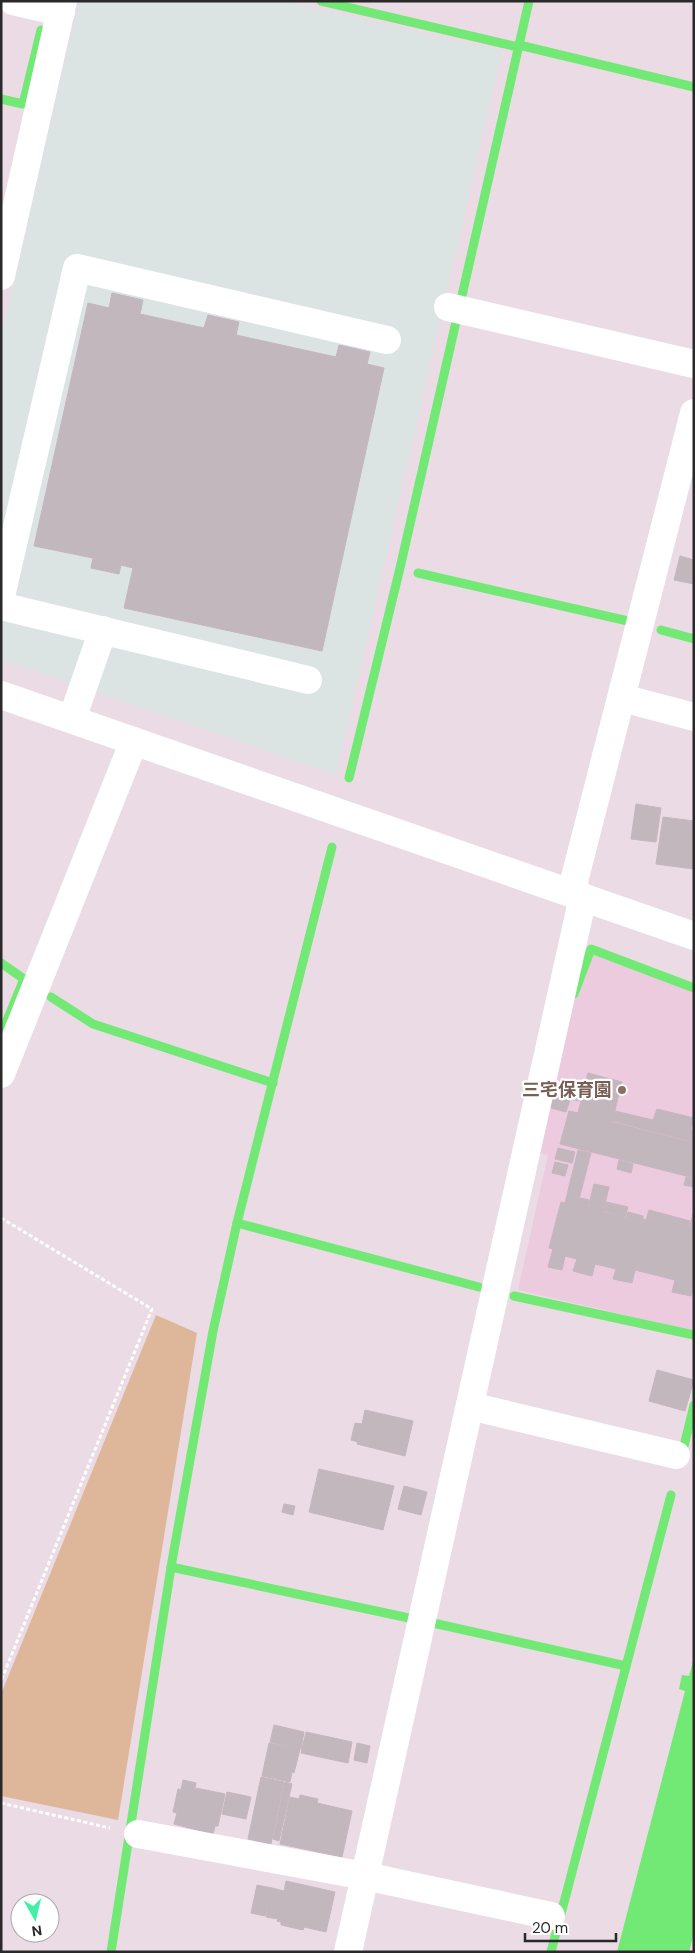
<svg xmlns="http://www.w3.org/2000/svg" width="695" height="1953" font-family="'DM Sans','Noto Sans JP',sans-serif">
<rect width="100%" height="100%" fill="#eadbe5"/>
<polygon fill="#dbe3e3" points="79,1 282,1 502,51 336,775 1,659 1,338"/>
<polygon fill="#ebcbdd" points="591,954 694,992 694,1331 518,1290 548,1155 536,1152 564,1028"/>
<polygon fill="#deb69a" points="156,1315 197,1333 118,1820 1,1796 1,1694"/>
<polygon fill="#72e875" points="694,1658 694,1933 689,1952 617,1952 685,1691 679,1689 682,1675 689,1676"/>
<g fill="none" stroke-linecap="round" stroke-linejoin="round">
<g stroke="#72e875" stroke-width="9">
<polyline points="321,1 518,47"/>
<polyline points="519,45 694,87"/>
<polyline points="1,99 23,104 41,30"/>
<polyline points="418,573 628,621"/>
<polyline points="661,630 694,639"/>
<polyline points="349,778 400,568 529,1"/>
<polyline points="1,963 24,979 1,1035"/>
<polyline points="574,994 591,949 694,988"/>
<polyline points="51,997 93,1024 273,1083"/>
<polyline points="237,1223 479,1287"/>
<polyline points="514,1296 694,1335"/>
<polyline points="684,1446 694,1405"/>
<polyline points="171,1567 409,1618"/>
<polyline points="433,1623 626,1666"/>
<polyline points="111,1952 171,1567 213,1331 237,1223 332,847"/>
<polyline points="551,1952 671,1495"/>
</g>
</g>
<g fill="#c3b7be" stroke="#c5b5bf">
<polygon points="112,293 143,300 140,314 204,328 208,315 239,322 236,335 336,357 339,345 370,352 367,364 384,368 322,651 124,608 133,568 121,565 119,574 91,568 93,558 34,546 88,303 109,308"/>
<polygon points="680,556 694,560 694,584 674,580"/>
<polygon points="636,804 661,808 656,842 631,839"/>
<polygon points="663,817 694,821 694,869 656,864"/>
<polygon points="588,1073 622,1082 612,1122 694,1143 694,1178 560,1144 569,1111 578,1113"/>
<polygon points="569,1089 581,1093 579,1101 567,1098"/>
<polygon points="554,1096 570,1100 566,1112 551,1108"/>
<polygon points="657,1109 694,1118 691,1130 694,1131 694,1142 613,1121 615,1111 653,1120"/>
<polygon points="558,1148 575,1152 572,1163 555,1159"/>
<polygon points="578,1150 591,1153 577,1207 588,1209 594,1184 609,1187 603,1212 626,1218 628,1212 643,1216 643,1219 689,1230 694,1210 694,1285 691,1296 672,1292 675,1280 635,1270 632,1283 613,1279 616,1269 595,1264 592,1276 573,1271 577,1259 565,1256 562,1270 548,1267 553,1249 549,1248 561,1202 565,1203"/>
<polygon points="619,1160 633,1164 631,1173 617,1169"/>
<polygon points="555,1162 568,1165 565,1176 552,1173"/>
<polygon points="686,1177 694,1179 694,1187 684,1185"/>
<polygon points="580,1198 589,1200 587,1209 577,1206"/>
<polygon points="606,1202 628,1207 625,1217 604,1211"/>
<polygon points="649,1210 690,1221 688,1230 646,1220"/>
<polygon points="657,1370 694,1380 685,1411 649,1401"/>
<polygon points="365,1410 413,1421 405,1456 357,1444 358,1442 351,1440 355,1423 362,1424"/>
<polygon points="319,1469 394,1486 383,1530 309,1512"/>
<polygon points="404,1486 427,1492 421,1515 398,1509"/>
<polygon points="284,1504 295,1506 293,1515 282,1512"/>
<polygon points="274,1725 304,1732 301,1749 270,1742"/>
<polygon points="306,1732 352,1742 348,1763 301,1753"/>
<polygon points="269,1743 300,1749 294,1773 292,1772 290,1782 262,1776"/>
<polygon points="357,1743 370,1746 367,1763 354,1760"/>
<polygon points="261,1777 284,1782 271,1844 248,1839"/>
<polygon points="183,1780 196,1783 194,1792 181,1790"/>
<polygon points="285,1782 292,1784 279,1841 273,1839"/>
<polygon points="196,1788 225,1794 218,1826 215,1826 213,1834 174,1824 177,1813 173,1812 178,1789 194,1793"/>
<polygon points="227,1792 251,1797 246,1819 222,1814"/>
<polygon points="300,1795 318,1799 317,1803 352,1811 342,1857 280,1844 290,1797 299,1799"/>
<polygon points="286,1881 335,1892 326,1932 304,1927 303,1930 281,1925 281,1922 277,1921 278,1919 266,1917 272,1888 284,1891"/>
<polygon points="257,1885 272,1888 265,1916 251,1913"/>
</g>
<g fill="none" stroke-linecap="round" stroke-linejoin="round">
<g stroke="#fff" stroke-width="3" stroke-dasharray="4 2.5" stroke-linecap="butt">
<polyline points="1,1218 152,1309 1,1681"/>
<polyline points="1,1803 110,1828"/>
</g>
<g stroke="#fff" stroke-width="28">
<polyline points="13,1 61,12"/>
<polyline points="1,276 63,1"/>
<polyline points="448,307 694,364"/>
<polyline points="1,596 77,268 387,340"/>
<polyline points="1,606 308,680"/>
<polyline points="1,695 694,936"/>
<polyline points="622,698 694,717"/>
<polyline points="72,719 103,630"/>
<polyline points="571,893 694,413"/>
<polyline points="1,1074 134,741"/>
<polyline points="470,1406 676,1455"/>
<polyline points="138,1834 365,1876 551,1916"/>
<polyline points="348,1952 583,897"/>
</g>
</g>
<circle fill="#8d6e63" stroke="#fff" stroke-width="2" cx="622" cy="1090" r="5"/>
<g text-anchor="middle" stroke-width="4.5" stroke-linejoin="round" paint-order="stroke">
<g font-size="18" font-weight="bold" fill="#785e54" stroke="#fff" text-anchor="end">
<text x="612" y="1096">三宅保育園</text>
</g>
</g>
<rect width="695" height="1953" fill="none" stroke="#292929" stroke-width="5"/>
<g transform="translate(35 1918) rotate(172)"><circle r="24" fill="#ffffff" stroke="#a9a9a9"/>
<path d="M0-4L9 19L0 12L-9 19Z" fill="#42f0a5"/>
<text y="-8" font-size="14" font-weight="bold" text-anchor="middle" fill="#292929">N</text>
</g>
<path d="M525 1933v8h91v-8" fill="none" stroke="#292929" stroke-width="2.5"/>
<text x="532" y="1933" font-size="15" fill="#292929" stroke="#ffffff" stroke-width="4" paint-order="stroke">20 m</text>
</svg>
